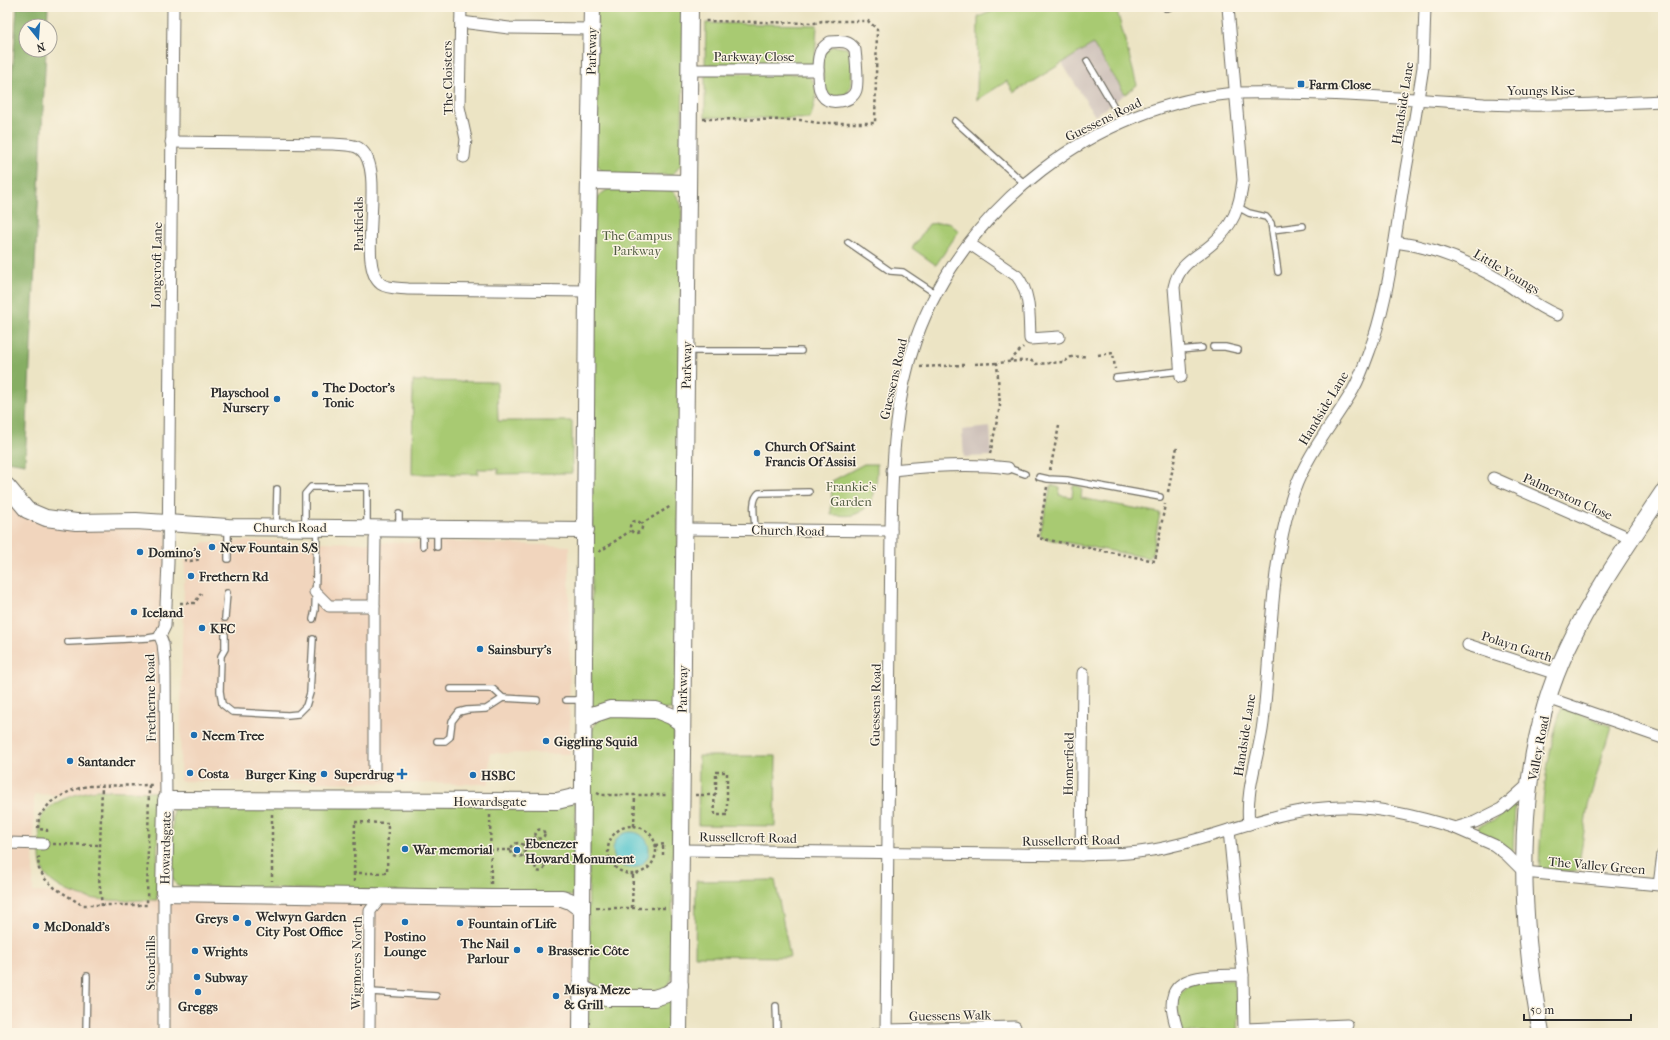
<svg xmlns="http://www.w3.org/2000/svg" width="1670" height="1040" font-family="'IM FELL French Canon',serif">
<rect width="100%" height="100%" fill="#fcf5e5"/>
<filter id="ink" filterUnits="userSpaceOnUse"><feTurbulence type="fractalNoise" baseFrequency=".025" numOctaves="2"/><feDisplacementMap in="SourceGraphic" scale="8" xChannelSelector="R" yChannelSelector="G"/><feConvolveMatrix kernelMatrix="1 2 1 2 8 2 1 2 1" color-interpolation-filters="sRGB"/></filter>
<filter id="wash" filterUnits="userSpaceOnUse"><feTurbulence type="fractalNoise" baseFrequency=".012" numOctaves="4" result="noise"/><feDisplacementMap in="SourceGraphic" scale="16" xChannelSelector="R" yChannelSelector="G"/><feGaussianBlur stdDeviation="0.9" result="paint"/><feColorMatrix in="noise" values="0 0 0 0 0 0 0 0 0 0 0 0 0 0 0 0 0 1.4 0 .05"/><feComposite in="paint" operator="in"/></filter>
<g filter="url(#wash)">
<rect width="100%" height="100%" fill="#ece4c4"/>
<g fill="#f1d5bd">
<polygon points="7,486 27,510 167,524 165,626 166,800 34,794 33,892 562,898 581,909 581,1033 7,1033"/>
<polygon points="241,541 375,543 450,542 569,546 570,754 490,753 489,784 180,781 182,641 185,561 205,542"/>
</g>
<g fill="#cec1ba">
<polygon points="1093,44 1125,94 1095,116 1062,63"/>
<polygon points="990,427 992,456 964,457 962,430"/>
</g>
<g fill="#a8ca72" stroke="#6a7a4e">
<polygon points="597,7 685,7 681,164 676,171 672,175 608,175 602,171 597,164"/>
<polygon points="1003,7 1116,7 1137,85 1125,94 1093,44 1014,93 1007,81 977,100 978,17"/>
<polygon points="706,23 817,25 815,60 812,64 806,67 705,65"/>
<polygon points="833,46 847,48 852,58 851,86 846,95 832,97 824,90 822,57 824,52"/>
<path d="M707 73 805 74C822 83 815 103 810 119L705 117V76Z"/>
<path d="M612 188H668C676 193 679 198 682 207L676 709 591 708 594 209C597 197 601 192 612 188Z"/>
<polygon points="948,222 959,231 936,265 912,248 929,224"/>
<polygon points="413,381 497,382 498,421 572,421 572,473 498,474 498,469 478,469 478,474 412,474"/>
<path d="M864 464H877C877 483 877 505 856 514 849 517 839 515 831 515L832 481Z"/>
<polygon points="1051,485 1060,488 1059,495 1072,497 1073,486 1076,485 1082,488 1081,498 1160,513 1152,555 1149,558 1042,538 1040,535"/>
<path d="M1562 707 1611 726 1588 805 1578 871H1542L1539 870C1541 815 1544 760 1562 707Z"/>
<path d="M607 715 658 716 669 722 674 729 672 979 667 986 662 990 606 993 592 985 588 976 590 735C594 725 597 720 607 715Z"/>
<polygon points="699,756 776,756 775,826 698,825"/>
<path d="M97 790 158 792 157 900C123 900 83 905 54 883 40 873 40 864 40 849 40 839 38 827 41 818 48 801 81 792 97 790Z"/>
<polygon points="576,803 574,896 177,886 171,875 173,809 179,804"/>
<polygon points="1515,804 1513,852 1498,842 1477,831 1479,826 1496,819"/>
<polygon points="775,880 790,957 695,956 696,881"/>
<path d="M1231 980 1235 982 1240 993 1238 1033H1183C1177 1013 1170 995 1193 982Z"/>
<polygon points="586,999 668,1000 672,1001 672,1033 586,1033"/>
</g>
<polygon fill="#86ae64" stroke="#586c48" points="17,7 48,7 47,26 26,26 26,50 46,50 25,464 7,461 7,147"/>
<circle fill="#5ac7cf" stroke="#42797d" cx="631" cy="850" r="18"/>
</g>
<g filter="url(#ink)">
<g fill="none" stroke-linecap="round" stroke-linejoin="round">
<defs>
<g id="lane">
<polyline points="1166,8 1170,7"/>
<polyline points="1087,61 1123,122"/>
<polyline points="955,121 1025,184"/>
<polyline points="1238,207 1249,213 1266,217 1271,223 1278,272"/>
<polyline points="1272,230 1303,226"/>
<polyline points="848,242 890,271 903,272 936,294"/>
<polyline points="1213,347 1225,347 1238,350"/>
<polyline points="1179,350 1202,348"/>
<polyline points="687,351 801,351"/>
<polyline points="1116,378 1180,371"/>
<polyline points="1008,468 1025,474"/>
<polyline points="1039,477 1048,479 1067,480 1160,497"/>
<polyline points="399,514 399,528"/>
<polyline points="276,527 277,489"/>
<polyline points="305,527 305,494 311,487 367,487 367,527"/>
<path d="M755 529C755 519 750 500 759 493L809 492"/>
<polyline points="423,546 423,530"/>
<polyline points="437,547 437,531"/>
<polyline points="228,559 228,528"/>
<polyline points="225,618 227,593"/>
<polyline points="313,619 315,610 317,529"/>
<polyline points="225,635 225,649 221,656 220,691 222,704 232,712 288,715 298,714 306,706 310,693 313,639"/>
<polyline points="68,642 148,638 160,636"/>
<polyline points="451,689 493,689 503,698"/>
<polyline points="566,700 582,700"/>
<polyline points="437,741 445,741 450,737 452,721 459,712 467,710 486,709 503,698 537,700"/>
<polyline points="371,992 436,996"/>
<polyline points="776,1006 777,1033"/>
<polyline points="86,1033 87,976"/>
<polyline points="870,1033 886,1030"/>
</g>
<g id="street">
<polyline points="461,7 459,107 466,139 464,157"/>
<polyline points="461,22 509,28 592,29"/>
<path d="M830 42C840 41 850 40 855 50 856 59 858 82 856 90 854 97 846 101 839 101 833 102 826 101 822 95 817 88 817 62 820 53 821 48 826 45 830 42Z"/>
<polyline points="690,70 818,70"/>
<path d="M171 142 333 144C341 145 354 144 360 149 388 169 355 265 381 284 388 289 400 288 408 289L587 291"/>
<path d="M1395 242C1433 247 1472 263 1505 283 1522 294 1537 307 1557 315"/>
<path d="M970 244 1017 276C1031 294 1029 317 1030 339L1059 337"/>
<path d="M1181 377 1174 287C1179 263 1195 259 1212 244 1233 226 1240 207 1243 180L1228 7"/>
<path d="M892 470C930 466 970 463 1008 468"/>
<polyline points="1493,478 1632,539"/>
<polyline points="685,529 891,531"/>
<polyline points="315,592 329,606 374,606 374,774"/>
<polyline points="374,606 375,539"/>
<polyline points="1468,645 1557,674"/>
<polyline points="1548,698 1663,738"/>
<polyline points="1530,783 1501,809 1475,822 1455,828 1494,845 1506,854 1524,872 1659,885 1663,854"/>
<polyline points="166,800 165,664 163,644 160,636 165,626 168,563 173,7"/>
<path d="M1249 824C1245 789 1259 757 1263 723 1272 646 1269 565 1294 491 1307 454 1333 424 1353 390 1362 374 1367 357 1373 341 1388 295 1394 247 1401 200 1406 166 1413 133 1418 99L1423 67 1425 7"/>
<polyline points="1229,830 1243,975 1244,1033"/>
<polyline points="7,843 43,844"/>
<path d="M681 850 1081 855C1108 854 1136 854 1163 848 1224 836 1284 805 1348 807 1385 808 1420 817 1455 828"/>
<polyline points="1081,855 1083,673"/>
<polyline points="1245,1029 1347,1025"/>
<polyline points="887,1030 1015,1027"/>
<polyline points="164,1033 164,893"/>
<polyline points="369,1033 370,911 382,896"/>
<path d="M886 1033 891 531C892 465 894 402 916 339 963 207 1097 103 1237 93 1265 92 1293 93 1321 94 1376 96 1430 100 1484 104 1544 107 1603 104 1663 101"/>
<path d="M1178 1033C1175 1021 1169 1006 1174 993 1183 972 1225 976 1243 975"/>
</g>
<g id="secondary">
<polyline points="590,181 688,183"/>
<polyline points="7,486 27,510 46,518 76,522 136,521 228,527 586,530"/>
<polyline points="585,720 595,714 610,709 656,710 671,716 681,723"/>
<polyline points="581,909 570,901 562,898 491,898 164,893 166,800 557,801 582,795"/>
<polyline points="580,987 593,994 606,998 654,998 667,994 680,985"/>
<polyline points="581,1033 587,291 592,7"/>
<polyline points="679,1033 690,7"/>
<path d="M1541 1033C1518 909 1512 764 1568 647 1594 592 1629 543 1663 492"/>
</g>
</defs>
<use href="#lane" stroke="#6f6c61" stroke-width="8"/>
<use href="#street" stroke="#6f6c61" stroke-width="13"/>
<use href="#secondary" stroke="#6f6c61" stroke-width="18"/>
<g stroke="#6f6c61" stroke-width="2.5" stroke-dasharray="3 3" stroke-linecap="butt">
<polyline points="703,119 800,120 819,123 875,123 877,29 868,21 822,21 815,23 704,21"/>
<polyline points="1098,355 1113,353 1115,369"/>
<polyline points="1010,361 1023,347"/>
<polyline points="975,364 997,363"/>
<polyline points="920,367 964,365"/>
<polyline points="990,454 1000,406 997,363 1030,360 1036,364 1064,362 1071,357 1087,356"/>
<polyline points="1050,470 1059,426"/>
<polyline points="1047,487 1038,538 1155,561 1165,504"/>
<polyline points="1168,492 1177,447"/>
<circle cx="636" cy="527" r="6"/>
<polyline points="641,524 671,506"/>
<polyline points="599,552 630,531"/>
<polyline points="184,560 190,561 201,559"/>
<polyline points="180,603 195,603 201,593"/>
<polyline points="597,793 601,795 668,795"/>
<polyline points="695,795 714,795 715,815 727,815 727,772 716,772 716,793 714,795"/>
<polyline points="272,814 272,881"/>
<polyline points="490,815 491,884"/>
<polygon points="355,822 388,823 387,873 354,873"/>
<circle cx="632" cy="850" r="24"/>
<polyline points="634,826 635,795"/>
<circle cx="540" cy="834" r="4.5"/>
<polyline points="47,832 47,830 38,829 39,816 51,802 70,791 87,786 153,785"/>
<circle cx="518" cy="850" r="7"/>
<polyline points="53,844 101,845"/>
<polyline points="655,845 666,844"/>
<polyline points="525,846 536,837"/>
<polyline points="490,850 511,850"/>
<polyline points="524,855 536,864"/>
<polyline points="663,855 663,844"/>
<polyline points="40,857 38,858 39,869 45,879 55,888 82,905 147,905 149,785"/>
<circle cx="540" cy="867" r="4.5"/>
<polyline points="354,882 354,873"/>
<polyline points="102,906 99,878 102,786"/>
<polyline points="596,908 667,908"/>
<polyline points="632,908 633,874"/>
</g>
<use href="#lane" stroke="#fff" stroke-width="5.5"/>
<use href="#street" stroke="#fff" stroke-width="11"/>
<use href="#secondary" stroke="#fff" stroke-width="16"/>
</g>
</g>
<g fill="#1f6fb2" stroke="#fcf5e5" stroke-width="1.5">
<rect x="1297" y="80" width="8" height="8" rx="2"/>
<circle cx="315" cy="394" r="4"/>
<circle cx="277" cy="399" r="4"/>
<circle cx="757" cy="453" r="4"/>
<circle cx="212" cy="547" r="4"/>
<circle cx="140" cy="552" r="4"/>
<circle cx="191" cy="576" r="4"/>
<circle cx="134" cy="612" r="4"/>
<circle cx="202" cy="628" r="4"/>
<circle cx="480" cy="649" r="4"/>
<circle cx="194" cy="735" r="4"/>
<circle cx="546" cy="741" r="4"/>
<circle cx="70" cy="761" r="4"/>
<circle cx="190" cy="773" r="4"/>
<circle cx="324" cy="774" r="4"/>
<path d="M400 768h4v4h4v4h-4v4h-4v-4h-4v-4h4z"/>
<circle cx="473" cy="775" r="4"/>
<circle cx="405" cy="849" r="4"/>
<circle cx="517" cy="850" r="4"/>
<circle cx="236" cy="918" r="4"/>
<circle cx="405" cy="922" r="4"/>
<circle cx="248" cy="923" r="4"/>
<circle cx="460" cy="923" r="4"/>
<circle cx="36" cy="926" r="4"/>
<circle cx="517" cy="950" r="4"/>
<circle cx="540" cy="950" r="4"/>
<circle cx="195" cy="951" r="4"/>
<circle cx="197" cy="977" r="4"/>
<circle cx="198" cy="992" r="4"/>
<circle cx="556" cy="996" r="4"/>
</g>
<g text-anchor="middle" stroke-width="3" stroke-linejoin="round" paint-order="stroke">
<g font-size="13" fill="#2b2b2b" stroke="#fcf5e5">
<text transform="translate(591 51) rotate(-89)" y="5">Parkway</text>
<text x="754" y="61">Parkway Close</text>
<text transform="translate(447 78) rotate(-91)" y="5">The Cloisters</text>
<text x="1541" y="95">Youngs Rise</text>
<text transform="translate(1402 103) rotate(-81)" y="5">Handside Lane</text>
<text transform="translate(1103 119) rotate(-26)" y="5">Guessens Road</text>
<text transform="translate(358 224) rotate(-90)" y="5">Parkfields</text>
<text transform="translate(156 265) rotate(-89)" y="5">Longcroft Lane</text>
<text transform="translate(1507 271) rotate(31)" y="5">Little Youngs</text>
<text transform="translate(686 365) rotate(-89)" y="5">Parkway</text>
<text transform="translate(893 379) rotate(-77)" y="5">Guessens Road</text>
<text transform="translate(1323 408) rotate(-59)" y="5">Handside Lane</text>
<text transform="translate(1568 496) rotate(24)" y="5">Palmerston Close</text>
<text x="290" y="532">Church Road</text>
<text transform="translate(788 530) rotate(1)" y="5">Church Road</text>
<text transform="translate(1517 646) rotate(18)" y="5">Polayn Garth</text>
<text transform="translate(682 689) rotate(-89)" y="5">Parkway</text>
<text transform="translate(150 698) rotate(-91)" y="5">Fretherne Road</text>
<text transform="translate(875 705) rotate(-89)" y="5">Guessens Road</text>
<text transform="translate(1244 735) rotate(-81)" y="5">Handside Lane</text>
<text transform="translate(1538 748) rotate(-79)" y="5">Valley Road</text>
<text transform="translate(1068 764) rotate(-89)" y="5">Homerfield</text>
<text x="490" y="806">Howardsgate</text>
<text transform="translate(748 837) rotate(1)" y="5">Russellcroft Road</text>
<text transform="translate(1071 840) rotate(-1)" y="5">Russellcroft Road</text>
<text transform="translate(165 848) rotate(-89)" y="5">Howardsgate</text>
<text transform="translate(1597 865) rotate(5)" y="5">The Valley Green</text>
<text transform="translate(150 963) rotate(-90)" y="5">Stonehills</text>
<text transform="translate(356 963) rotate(-89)" y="5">Wigmores North</text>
<text transform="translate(950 1015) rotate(-1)" y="5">Guessens Walk</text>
</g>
<g font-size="13" font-weight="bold" fill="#2b2b2b" stroke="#fcf5e5" text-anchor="start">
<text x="1309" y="89">Farm Close</text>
<text x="323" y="392">The Doctor's<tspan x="323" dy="15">Tonic</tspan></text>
<text x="269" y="397" text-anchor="end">Playschool<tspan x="269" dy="15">Nursery</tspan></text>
<text x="765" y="451">Church Of Saint<tspan x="765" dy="15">Francis Of Assisi</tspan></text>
<text x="220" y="552">New Fountain S/S</text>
<text x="148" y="557">Domino's</text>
<text x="199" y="581">Frethern Rd</text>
<text x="142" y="617">Iceland</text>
<text x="210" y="633">KFC</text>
<text x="488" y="654">Sainsbury's</text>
<text x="202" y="740">Neem Tree</text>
<text x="554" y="746">Giggling Squid</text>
<text x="78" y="766">Santander</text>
<text x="198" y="778">Costa</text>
<text x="316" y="779" text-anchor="end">Burger King</text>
<text x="394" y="779" text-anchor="end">Superdrug</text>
<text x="481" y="780">HSBC</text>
<text x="525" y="848">Ebenezer<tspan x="525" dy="15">Howard Monument</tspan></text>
<text x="413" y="854">War memorial</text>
<text x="256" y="921">Welwyn Garden<tspan x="256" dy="15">City Post Office</tspan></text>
<text x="228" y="923" text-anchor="end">Greys</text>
<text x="468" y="928">Fountain of Life</text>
<text x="44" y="931">McDonald's</text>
<text x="405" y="941" text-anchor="middle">Postino<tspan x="405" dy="15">Lounge</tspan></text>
<text x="509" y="948" text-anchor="end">The Nail<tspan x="509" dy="15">Parlour</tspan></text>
<text x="548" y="955">Brasserie Côte</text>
<text x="203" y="956">Wrights</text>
<text x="205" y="982">Subway</text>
<text x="564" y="994">Misya Meze<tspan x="564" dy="15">&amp; Grill</tspan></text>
<text x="198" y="1011" text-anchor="middle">Greggs</text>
</g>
<g font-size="13" fill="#505b40" stroke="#fcf5e5">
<text x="637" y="240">The Campus<tspan x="637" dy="15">Parkway</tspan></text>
<text x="851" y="491">Frankie's<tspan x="851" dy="15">Garden</tspan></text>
</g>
</g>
<rect width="1670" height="1040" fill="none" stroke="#fcf5e5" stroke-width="24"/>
<g transform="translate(38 38) rotate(163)"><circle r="19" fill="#fcf5e5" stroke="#a8a49b"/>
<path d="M0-3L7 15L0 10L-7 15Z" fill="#1f6fb2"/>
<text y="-6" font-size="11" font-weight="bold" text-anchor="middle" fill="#2b2b2b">N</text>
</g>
<path d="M1524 1014v6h107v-6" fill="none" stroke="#2b2b2b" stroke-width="2"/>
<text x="1530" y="1014" font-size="12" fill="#2b2b2b" stroke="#fcf5e5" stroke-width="3" paint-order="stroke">50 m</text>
</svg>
